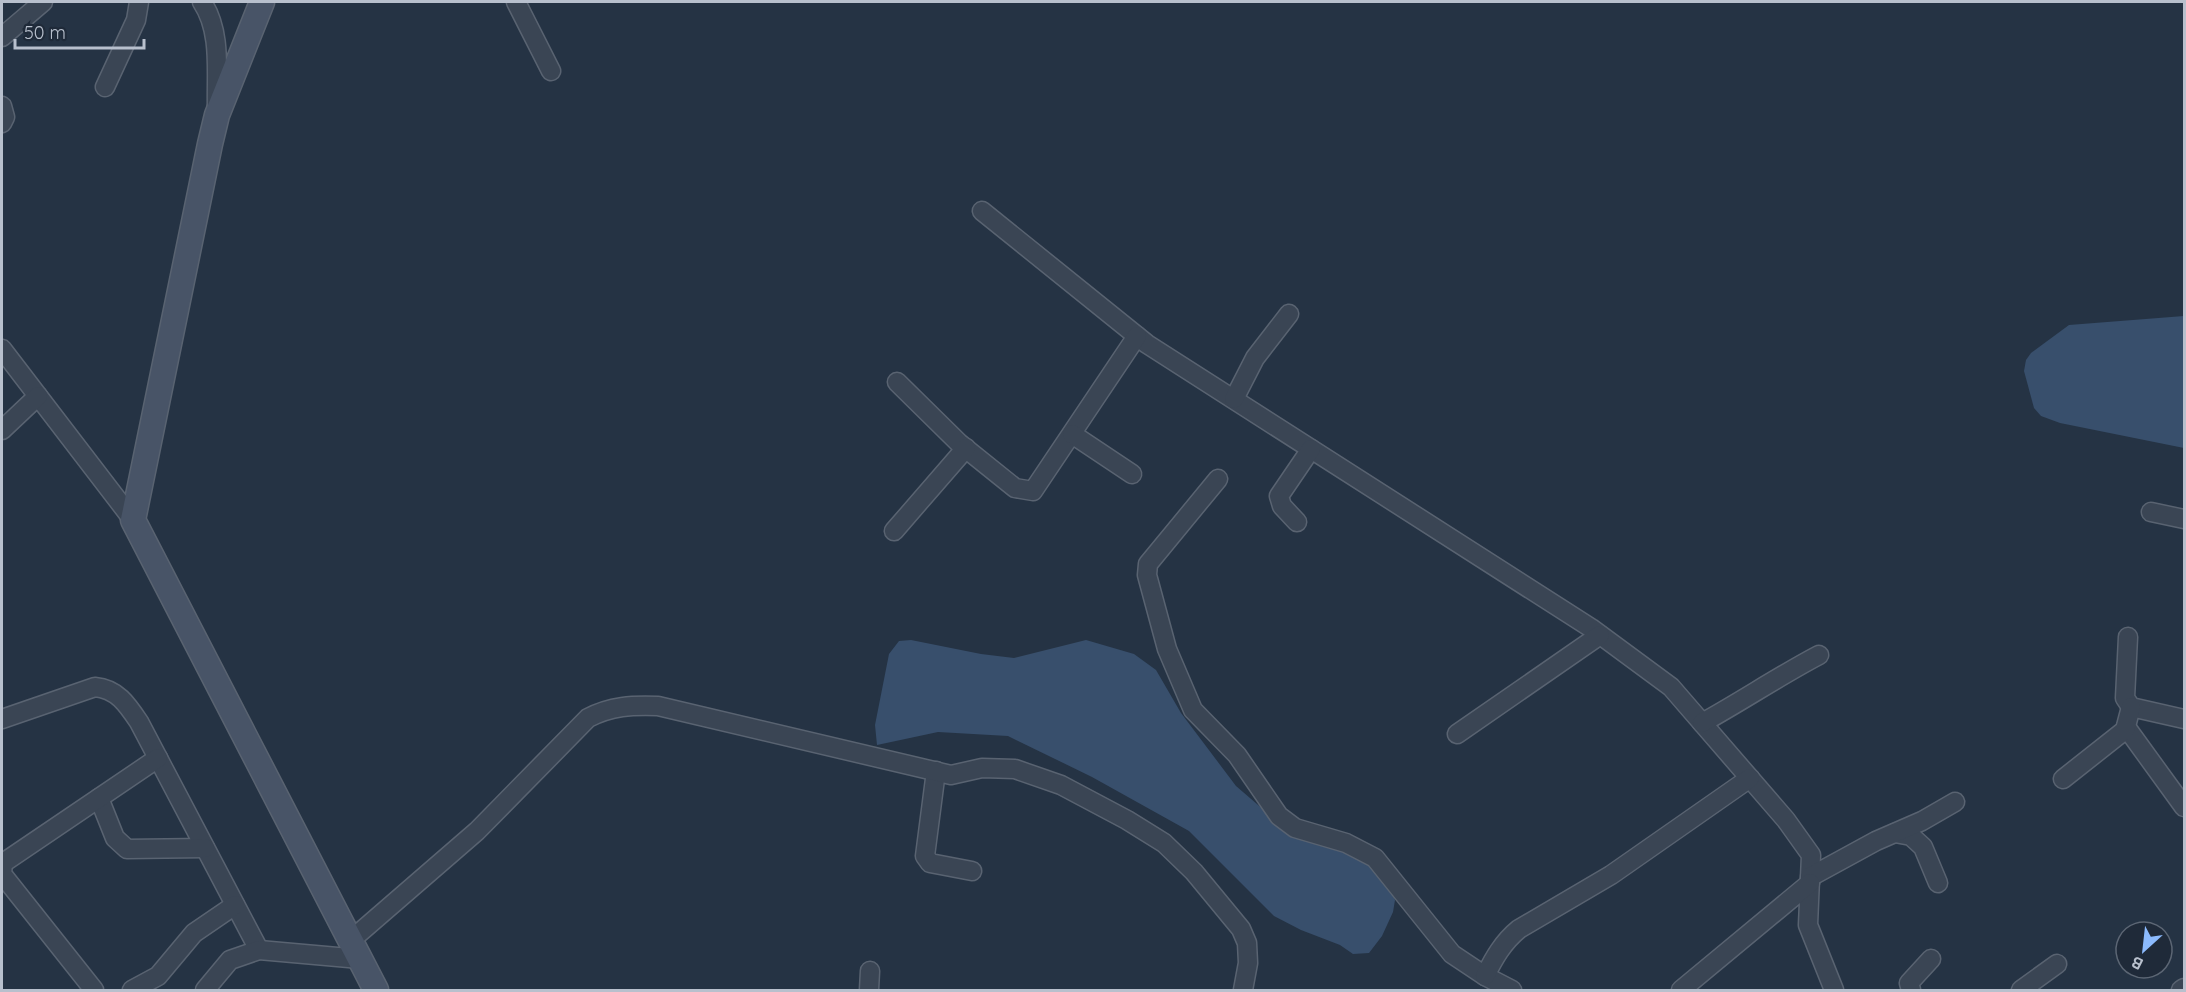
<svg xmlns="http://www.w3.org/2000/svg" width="2186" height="992" font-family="Quicksand,sans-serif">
<rect width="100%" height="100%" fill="#253344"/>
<g fill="#384f6c">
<polygon points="2184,316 2184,448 2060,423 2041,416 2034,408 2024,371 2026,360 2031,353 2069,325"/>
<polygon points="911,640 981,654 1014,658 1086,640 1134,654 1156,670 1181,713 1236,786 1287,830 1355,852 1386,881 1395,900 1393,912 1382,936 1369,953 1353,954 1340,945 1301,930 1274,916 1189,831 1092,777 1008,736 938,732 877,745 875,725 889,654 899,641"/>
</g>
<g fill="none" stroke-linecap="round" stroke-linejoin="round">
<defs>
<g id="minor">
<path d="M202 2C222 32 216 72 217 108"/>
<polyline points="516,2 551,71"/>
<polyline points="2,37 43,2"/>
<polyline points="105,87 136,20 139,2"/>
<polyline points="2,106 5,117 2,123"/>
<polyline points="982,211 1147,344 1591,628 1671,687 1786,820 1811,855 1808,925 1834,990"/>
<polyline points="2,349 133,520"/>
<polyline points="897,382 959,443 1015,488 1033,491 1137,336"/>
<polyline points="1234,399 1255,358 1289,314"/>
<polyline points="2,430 38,396"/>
<polyline points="1072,434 1132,474"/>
<polyline points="1218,479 1148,564 1147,575 1167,649 1193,710 1237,755 1279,816 1295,828 1346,843 1375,858 1452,954 1485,976 1512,990"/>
<polyline points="2151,512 2184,519"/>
<polyline points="1297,522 1282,506 1279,496 1311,449"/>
<polyline points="894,531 966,448"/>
<polyline points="2128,637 2125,698 2131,707 2184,719"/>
<path d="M2 719 95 687C117 689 127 704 139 722L259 950"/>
<path d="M1702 723C1742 701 1779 676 1819 655"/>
<polyline points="2126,727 2184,807"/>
<polyline points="1457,734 1600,635"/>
<polyline points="936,771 925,856 930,863 972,871"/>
<polyline points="2063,779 2125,730 2131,707"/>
<polyline points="99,798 115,838 127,849 205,848"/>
<polyline points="1895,833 1911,836 1923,847 1938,883"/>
<polyline points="1810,877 1876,841 1922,821 1955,802"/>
<path d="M350 941 477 831 588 718C611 706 632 705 658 706L951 775 982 768 1015 769 1061 785 1127 820 1164 843 1194 872 1241 929 1247 943 1248 963 1243 990"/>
<path d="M1485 976C1494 958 1503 942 1519 929L1611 875 1750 778"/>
<polyline points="94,990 2,874 3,863 158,758"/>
<polyline points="132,990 158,976 194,933 235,905"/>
<polyline points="205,990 230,960 259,950 360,959"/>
<polyline points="869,990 870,971"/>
<polyline points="1681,990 1810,883"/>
<polyline points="1911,990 1909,983 1931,959"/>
<polyline points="2021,990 2057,964"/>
<polyline points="2181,990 2184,988"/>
</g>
<polyline id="secondary" points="262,2 217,115 210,144 133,520 376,990"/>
</defs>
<use href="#minor" stroke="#596371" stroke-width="21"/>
<use href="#secondary" stroke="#596371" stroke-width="27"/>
<use href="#minor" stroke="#3a4554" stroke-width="18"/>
<use href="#secondary" stroke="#485467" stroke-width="24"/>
</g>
<rect width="2186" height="992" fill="none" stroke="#b8c0cd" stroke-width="6"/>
<g transform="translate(2144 950) rotate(207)"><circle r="28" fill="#1f2a39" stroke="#5c6674" stroke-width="1.5"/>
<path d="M0-4.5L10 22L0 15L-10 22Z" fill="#8cbbfe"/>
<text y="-9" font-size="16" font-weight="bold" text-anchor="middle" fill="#b8c0cd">B</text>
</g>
<path d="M15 39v9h129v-9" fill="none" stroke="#b8c0cd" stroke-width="3"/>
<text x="24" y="39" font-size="18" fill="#b8c0cd" stroke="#1f2a39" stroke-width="4.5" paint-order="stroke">50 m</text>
</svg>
